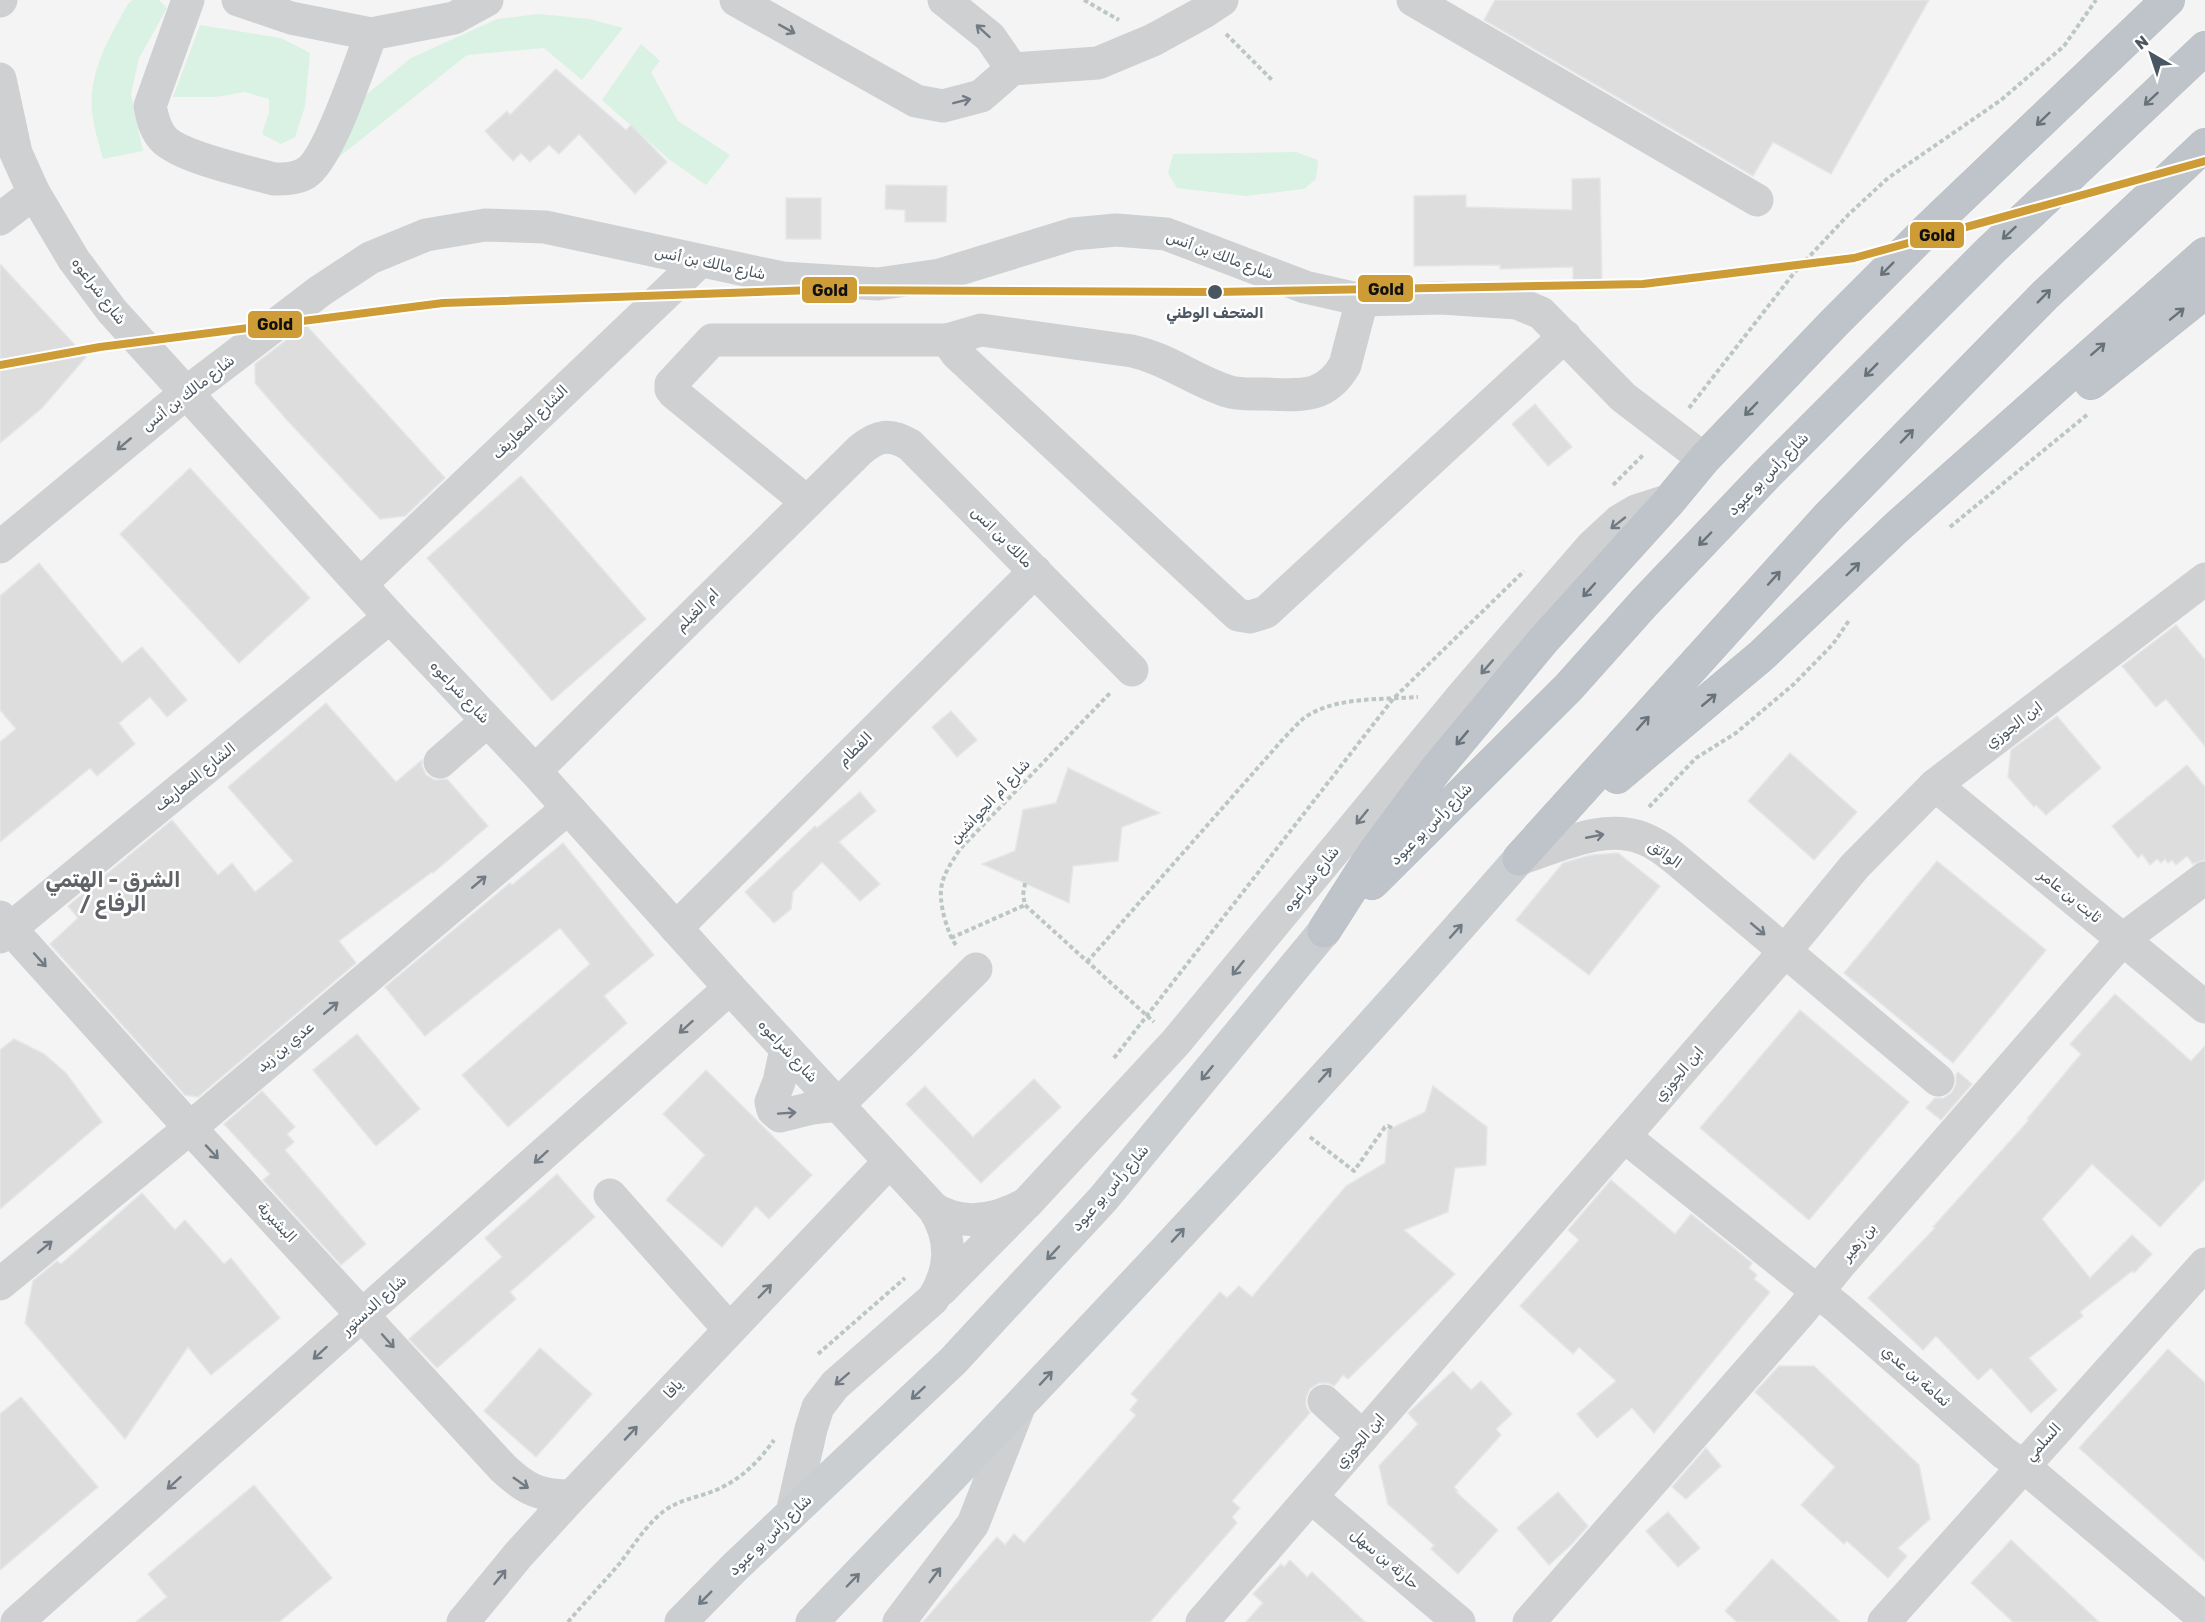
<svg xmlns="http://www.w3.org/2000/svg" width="2205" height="1622" font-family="Rubik,Vazirmatn,sans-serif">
<rect width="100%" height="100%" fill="#f4f4f4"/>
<g fill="#d9f2e3">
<path d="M133 0H159L167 8 139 58 131 94 143 151 103 159C99 145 95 131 93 118 86 75 108 40 128 4Z"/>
<polygon points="539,14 590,19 623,28 582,80 544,48 467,55 324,169 361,99 411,58 497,19"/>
<polygon points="200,25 281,38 310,53 305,106 295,137 281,144 262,134 269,112 269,99 245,92 215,97 173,97"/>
<polygon points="641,44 660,61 651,72 678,121 730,155 706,185 670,160 602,100"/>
<polygon points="1296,152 1318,160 1316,179 1304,189 1246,196 1177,188 1168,173 1173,154"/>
</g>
<g fill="#ddddde" stroke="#e5e6e7" stroke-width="1.5">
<polygon points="1495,0 1929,0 1831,174 1773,142 1753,176 1484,20"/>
<polygon points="556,69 626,130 631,125 667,162 635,194 579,134 559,154 549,145 530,162 521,153 513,161 485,131 507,111 510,115"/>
<polygon points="1600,178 1602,287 1573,288 1573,267 1500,269 1500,265 1414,266 1414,196 1466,195 1466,207 1572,210 1572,179"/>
<polygon points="886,185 947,186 946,222 905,222 905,210 885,209"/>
<rect x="786" y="198" width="35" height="41"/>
<polygon points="0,264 86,357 42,408 0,443"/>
<polygon points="306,325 445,478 405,516 380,519 287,420 255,383 255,364"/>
<polygon points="1535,404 1572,447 1548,466 1512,424"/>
<polygon points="190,468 310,598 239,663 120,534"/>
<polygon points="521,476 646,619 552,701 427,558"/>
<polygon points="39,563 122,663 142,647 187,700 167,717 150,697 119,723 135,744 97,776 90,768 0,842 0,742 16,729 0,710 0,596"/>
<polygon points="2176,625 2205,660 2205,746 2166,699 2156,707 2122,666"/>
<polygon points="326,703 396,782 422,760 422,766 426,775 435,780 447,779 488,826 433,873 432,872 339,941 356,963 198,1097 185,1095 50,944 78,918 68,906 172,820 218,875 232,863 255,892 293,861 228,787"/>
<polygon points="951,711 977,740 957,757 932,727"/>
<polygon points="2057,716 2101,768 2046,815 2036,805 2034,807 2008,777 2011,750"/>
<polygon points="1790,753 1857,812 1814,860 1748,801"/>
<polygon points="2187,765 2205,787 2205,860 2193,864 2187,856 2176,865 2172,860 2168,863 2165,859 2161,863 2157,859 2150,865 2142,854 2138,858 2112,826"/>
<polygon points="1068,768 1160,813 1122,827 1118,861 1073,866 1069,903 982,864 1015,851 1023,810 1056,803"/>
<polygon points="860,792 876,811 839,842 880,884 860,901 822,862 793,892 791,909 774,923 745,892 815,826 817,828"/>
<polygon points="563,843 654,955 604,996 627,1023 508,1127 462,1075 590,964 560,928 425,1036 385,987 510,883 512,885"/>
<polygon points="1618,853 1660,886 1589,975 1516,920 1563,863 1591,855"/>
<polygon points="1937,861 2046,950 1953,1063 1844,973"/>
<polygon points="2115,994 2191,1061 2205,1046 2205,1179 2160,1227 2092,1164 2042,1219 2090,1278 2132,1235 2152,1254 2134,1273 2132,1271 2080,1312 2083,1316 2029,1358 2057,1390 2031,1413 1991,1368 1978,1380 1936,1336 1923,1350 1868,1298 1935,1228 1933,1227 2029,1120 2027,1119 2081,1054 2070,1044"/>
<polygon points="1800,1010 1909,1102 1809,1220 1700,1128"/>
<polygon points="357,1034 420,1109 376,1146 313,1070"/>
<polygon points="14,1039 44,1054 66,1073 102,1122 0,1209 0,1050"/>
<polygon points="706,1070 812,1175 769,1219 756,1206 722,1247 666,1200 705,1155 663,1114"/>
<polygon points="1958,1072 1972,1084 1941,1120 1926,1108 1935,1098 1944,1098 1952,1092 1956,1084 1956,1074"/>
<polygon points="1034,1079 1061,1107 981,1183 906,1104 925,1086 973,1137"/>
<polygon points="1433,1086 1487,1127 1486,1165 1455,1168 1448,1212 1404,1230 1455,1274 1348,1379 1343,1375 1334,1386 1328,1383 1319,1383 1310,1389 1306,1397 1306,1406 1310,1413 1232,1501 1240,1508 1232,1517 1237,1523 1150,1622 923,1622 997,1537 1005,1545 1014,1534 1024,1543 1136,1415 1130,1410 1138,1400 1131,1394 1220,1292 1227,1298 1239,1286 1252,1297 1346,1186 1385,1163 1388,1130 1425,1112"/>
<polygon points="262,1091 295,1127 287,1134 294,1142 285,1150 366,1244 341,1265 263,1180 270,1174 224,1124"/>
<polygon points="557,1174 595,1217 510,1292 516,1299 437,1368 409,1339 502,1257 485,1238"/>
<polygon points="1611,1180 1675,1234 1691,1214 1752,1263 1749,1268 1757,1275 1754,1279 1770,1292 1654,1433 1632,1408 1597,1438 1577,1414 1616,1381 1579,1347 1573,1354 1520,1306 1579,1240 1568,1230"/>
<polygon points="142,1193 175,1230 185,1220 224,1264 231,1258 280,1318 211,1375 188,1347 125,1439 25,1323 33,1281 57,1261 61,1264"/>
<polygon points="540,1348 592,1394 536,1457 484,1411"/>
<polygon points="2168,1349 2205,1383 2205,1561 2079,1448"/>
<polygon points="1779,1366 1814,1366 1919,1465 1930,1519 1898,1548 1907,1556 1888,1578 1847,1541 1844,1544 1801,1505 1835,1467 1755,1392"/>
<polygon points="1453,1371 1471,1390 1481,1381 1512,1414 1496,1429 1501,1435 1454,1487 1458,1491 1456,1492 1498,1530 1458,1574 1431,1549 1434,1545 1388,1504 1379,1466 1418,1424 1408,1413"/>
<polygon points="21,1397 98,1487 0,1570 0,1414"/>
<polygon points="1706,1448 1721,1466 1686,1499 1672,1487"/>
<polygon points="254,1485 332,1578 279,1622 136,1622 167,1597 148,1574"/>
<polygon points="1558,1492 1588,1526 1573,1543 1549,1565 1517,1528"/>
<polygon points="1668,1512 1700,1548 1678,1567 1646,1531"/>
<polygon points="2011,1540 2099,1622 2013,1622 1971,1583"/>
<polygon points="1772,1559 1840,1622 1737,1622 1725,1611"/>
<polygon points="1290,1560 1307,1577 1312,1572 1365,1622 1246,1622 1263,1603 1253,1594 1281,1564 1284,1567"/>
</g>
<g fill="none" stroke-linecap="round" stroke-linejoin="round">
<defs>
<g id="highway">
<polyline points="2091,383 2205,292"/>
<polyline points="1617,777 1761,656 1897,527 2205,254"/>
<polyline points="1519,859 1826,519 2045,295 2205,145"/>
<polyline points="1372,883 1568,688 1644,603 1765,476 1992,249 2205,48"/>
<polyline points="1324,931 1377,848 1436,769 1545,638 1670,500 1704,459 1834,323 1930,227 2168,0"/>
</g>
</defs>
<use href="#highway" stroke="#b9bec3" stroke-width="34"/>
<g stroke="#bcc7c4" stroke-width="4" stroke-dasharray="4.5 3" stroke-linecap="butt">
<polyline points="1084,0 1119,20"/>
<polyline points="1226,34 1272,80"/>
<polyline points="1689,408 1794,273 1849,214 1888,178 2001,100 2064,46 2096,0"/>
<polyline points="1613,485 1644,454"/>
<polyline points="1950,527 2088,414"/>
<polyline points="1649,807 1696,758 1736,733 1794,684 1833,644 1850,619"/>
<polyline points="1025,883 1023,895 1025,905 1154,1022"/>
<polyline points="951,938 1025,905"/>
<path d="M956 945C950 937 948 929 945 920 936 886 942 877 960 849L1111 692"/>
<path d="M1087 962 1284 738C1291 731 1297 724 1304 718 1335 696 1382 700 1418 697"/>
<polyline points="1114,1058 1393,699 1524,571"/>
<polyline points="1310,1137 1354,1171 1385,1127 1388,1126 1392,1128"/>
<polyline points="818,1354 905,1278"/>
<path d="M568 1622C585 1602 603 1583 620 1563 633 1546 647 1524 664 1511 679 1500 695 1498 711 1492 738 1482 758 1463 774 1440"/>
</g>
<g stroke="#ced0d2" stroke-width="33">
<path d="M188 0 150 106C152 116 154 127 161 136 174 156 249 172 274 179 285 179 296 179 306 173 329 159 360 63 371 34"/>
<polyline points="238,0 291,18 371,34 454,18 487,0"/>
<polyline points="736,0 916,101 943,106 981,96 1012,69 1098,63 1153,40 1204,12 1222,0"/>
<polyline points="944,0 990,37 1012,69"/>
<polyline points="1413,0 1757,200"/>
<polyline points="0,1 1,0"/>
<path d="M0 79 16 153 34 193 74 260 112 311 390 617 535 771 730 988 934 1209C953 1240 952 1269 933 1299L835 1385 818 1407 811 1429 792 1513"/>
<polyline points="0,219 34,193"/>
<path d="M947 340 981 330 1132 351C1168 359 1193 380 1227 391 1238 395 1252 394 1264 394 1299 395 1325 400 1345 365L1362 300"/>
<polyline points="807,502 674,393 671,389 671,384 712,340 947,340 957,354 1238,615 1250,617 1266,612 1565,336"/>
<polyline points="0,547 186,393 320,291 370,258 426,235 485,225 545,227 782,278 878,284 940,275 1073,234 1116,230 1166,234 1305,287 1362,300 1441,298 1517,303 1541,313 1623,397 1704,459"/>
<polyline points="361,584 700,261"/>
<polyline points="440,762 487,721"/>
<path d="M535 771 860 450C878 435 890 433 910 445L1132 670"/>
<polyline points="1935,785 2205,1007"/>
<path d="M1519 859C1557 847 1603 823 1642 838 1656 843 1667 852 1678 861L1938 1080"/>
<path d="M0 917 190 1128 503 1468C526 1490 540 1496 572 1496"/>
<polyline points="676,928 1035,571"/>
<polyline points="0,937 390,617"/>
<polyline points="786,1049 779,1082 771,1102 773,1110 780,1116 812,1108 838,1105 976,969"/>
<polyline points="1625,1137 1838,1308 2004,1453 2022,1465 2205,1619"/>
<polyline points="610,1195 729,1329"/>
<path d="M934 1209C964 1227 997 1220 1026 1204L1176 1042 1464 694 1592 546 1619 521 1636 511 1670 500"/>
<polyline points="0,1284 190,1128 568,808"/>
<polyline points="941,1290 1021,1209"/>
<polyline points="1324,1401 1363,1437"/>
<polyline points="1311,1497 1459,1622"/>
<polyline points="17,1622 730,988"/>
<polyline points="463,1622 519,1554 572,1496 890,1161"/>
<polyline points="899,1622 973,1524 1019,1407"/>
<polyline points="1202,1622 1785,951 1855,866 1935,785 2205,579"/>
<polyline points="1529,1622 1798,1315 1841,1263 2123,939 2205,878"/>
<polyline points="1884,1622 2205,1264"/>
</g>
<g stroke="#caced1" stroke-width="33">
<polyline points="681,1622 734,1568 953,1361 1103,1199 1324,931"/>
<path d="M812 1622C1053 1372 1291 1120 1519 859"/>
</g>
<use href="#highway" stroke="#bec4c9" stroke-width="33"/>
<defs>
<polyline id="metro-1" points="0,365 100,347 443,303 815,290 1215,292 1643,284 1854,258 2205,161"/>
</defs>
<use href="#metro-1" stroke="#fff" stroke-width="12"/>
<use href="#metro-1" stroke="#cd9c36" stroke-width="8"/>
</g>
<defs><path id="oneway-shaft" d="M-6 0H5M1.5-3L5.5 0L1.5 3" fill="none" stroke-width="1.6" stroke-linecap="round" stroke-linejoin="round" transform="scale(1.5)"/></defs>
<g stroke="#727b83">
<use href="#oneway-shaft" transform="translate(787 29) rotate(29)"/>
<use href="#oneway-shaft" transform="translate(983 31) rotate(-138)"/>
<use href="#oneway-shaft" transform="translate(962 101) rotate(-14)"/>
<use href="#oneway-shaft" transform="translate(124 444) rotate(140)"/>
<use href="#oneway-shaft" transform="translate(1618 523) rotate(142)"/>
<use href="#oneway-shaft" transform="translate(1487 667) rotate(131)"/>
<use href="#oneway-shaft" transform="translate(1362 817) rotate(129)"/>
<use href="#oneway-shaft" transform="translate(1595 836) rotate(-11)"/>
<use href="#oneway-shaft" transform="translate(479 882) rotate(-40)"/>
<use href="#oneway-shaft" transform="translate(1758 929) rotate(40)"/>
<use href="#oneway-shaft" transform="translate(40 960) rotate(48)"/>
<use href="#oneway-shaft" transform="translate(1238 968) rotate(129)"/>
<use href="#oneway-shaft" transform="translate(331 1008) rotate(-40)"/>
<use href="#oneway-shaft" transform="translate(686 1027) rotate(138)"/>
<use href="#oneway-shaft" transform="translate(787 1113) rotate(-4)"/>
<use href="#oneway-shaft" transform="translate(212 1152) rotate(47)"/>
<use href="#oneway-shaft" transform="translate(541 1157) rotate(138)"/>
<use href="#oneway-shaft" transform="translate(45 1247) rotate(-39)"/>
<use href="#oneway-shaft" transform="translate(765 1291) rotate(-46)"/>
<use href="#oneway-shaft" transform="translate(388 1341) rotate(48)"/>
<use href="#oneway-shaft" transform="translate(320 1353) rotate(138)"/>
<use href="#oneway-shaft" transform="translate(842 1379) rotate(139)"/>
<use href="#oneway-shaft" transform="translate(631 1433) rotate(-47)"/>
<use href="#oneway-shaft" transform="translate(174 1483) rotate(138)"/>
<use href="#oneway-shaft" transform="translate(521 1483) rotate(35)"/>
<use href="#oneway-shaft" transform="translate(935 1575) rotate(-53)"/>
<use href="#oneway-shaft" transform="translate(500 1577) rotate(-51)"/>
</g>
<g stroke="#67727b">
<use href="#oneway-shaft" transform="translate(2151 99) rotate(137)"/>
<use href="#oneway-shaft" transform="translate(2043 119) rotate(136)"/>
<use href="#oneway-shaft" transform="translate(2009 233) rotate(137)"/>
<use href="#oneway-shaft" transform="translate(1887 269) rotate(135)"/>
<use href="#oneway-shaft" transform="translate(2044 296) rotate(-45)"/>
<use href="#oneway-shaft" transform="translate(2177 314) rotate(-39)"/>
<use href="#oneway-shaft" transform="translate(2098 349) rotate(-41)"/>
<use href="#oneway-shaft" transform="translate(1871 370) rotate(135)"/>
<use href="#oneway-shaft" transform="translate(1751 409) rotate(134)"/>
<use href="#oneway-shaft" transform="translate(1907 436) rotate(-46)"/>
<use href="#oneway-shaft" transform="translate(1705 539) rotate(134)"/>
<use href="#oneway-shaft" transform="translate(1853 569) rotate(-44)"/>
<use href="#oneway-shaft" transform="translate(1774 578) rotate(-48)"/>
<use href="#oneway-shaft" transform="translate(1589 590) rotate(132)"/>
<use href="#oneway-shaft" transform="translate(1709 700) rotate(-40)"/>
<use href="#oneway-shaft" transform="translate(1643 723) rotate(-48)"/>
<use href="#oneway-shaft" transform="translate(1462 738) rotate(130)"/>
</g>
<g stroke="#707a83">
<use href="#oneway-shaft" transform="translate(1456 931) rotate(-48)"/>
<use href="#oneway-shaft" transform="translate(1207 1073) rotate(129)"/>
<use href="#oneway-shaft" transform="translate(1325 1075) rotate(-48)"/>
<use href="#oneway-shaft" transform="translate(1178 1235) rotate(-47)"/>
<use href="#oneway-shaft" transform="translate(1053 1253) rotate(133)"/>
<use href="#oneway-shaft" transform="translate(1046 1378) rotate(-47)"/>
<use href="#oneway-shaft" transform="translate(918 1393) rotate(137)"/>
<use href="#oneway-shaft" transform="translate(853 1580) rotate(-46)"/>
<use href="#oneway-shaft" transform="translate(705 1598) rotate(135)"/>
</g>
<circle fill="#4a5661" stroke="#fff" stroke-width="2" cx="1215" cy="292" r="8"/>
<g text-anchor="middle" stroke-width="5" stroke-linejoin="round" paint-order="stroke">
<g font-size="15" fill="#4a5661" stroke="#fff">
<text transform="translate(1220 255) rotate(20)" y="5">شارع مالك بن أنس</text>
<text transform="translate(710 263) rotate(12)" y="5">شارع مالك بن أنس</text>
<text transform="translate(99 291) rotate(53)" y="5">شارع شراعوه</text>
<text transform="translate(188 393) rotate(-38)" y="5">شارع مالك بن أنس</text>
<text transform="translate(530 422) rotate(-44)" y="5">الشارع المعاريف</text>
<text transform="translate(1768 474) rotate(-46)" y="5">شارع رأس بو عبود</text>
<text transform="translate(1002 537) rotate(45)" y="5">مالك بن انس</text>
<text transform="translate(697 610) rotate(-45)" y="5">ام الغيلم</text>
<text transform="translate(460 692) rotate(47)" y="5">شارع شراعوه</text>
<text transform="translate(2014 725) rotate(-37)" y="5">ابن الجوزي</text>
<text transform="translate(855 749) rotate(-45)" y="5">الفطام</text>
<text transform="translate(195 777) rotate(-39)" y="5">الشارع المعاريف</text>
<text transform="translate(990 801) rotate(-47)" y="5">شارع أم الجواشين</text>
<text transform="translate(1431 824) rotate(-45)" y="5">شارع رأس بو عبود</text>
<text transform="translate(1665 854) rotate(35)" y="5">الواثق</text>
<text transform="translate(1311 879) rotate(-51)" y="5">شارع شراعوه</text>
<text transform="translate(2070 896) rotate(39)" y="5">ثابت بن عامر</text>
<text transform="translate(285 1047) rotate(-40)" y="5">عدي بن زيد</text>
<text transform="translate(788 1051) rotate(47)" y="5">شارع شراعوه</text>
<text transform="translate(1679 1074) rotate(-49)" y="5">ابن الجوزي</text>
<text transform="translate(1110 1188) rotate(-49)" y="5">شارع رأس بو عبود</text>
<text transform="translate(277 1222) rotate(47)" y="5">البشيرية</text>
<text transform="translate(1859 1242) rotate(-49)" y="5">بن زهير</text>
<text transform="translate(374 1305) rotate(-42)" y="5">شارع الدستور</text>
<text transform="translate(1916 1376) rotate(41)" y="5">ثمامة بن عدي</text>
<text transform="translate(673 1389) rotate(-47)" y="5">يافا</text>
<text transform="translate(1360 1441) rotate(-49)" y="5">ابن الجوزي</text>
<text transform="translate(2043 1442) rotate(-48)" y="5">السلمي</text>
<text transform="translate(770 1535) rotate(-44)" y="5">شارع رأس بو عبود</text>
<text transform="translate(1385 1559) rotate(40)" y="5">حارثة بن سهل</text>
</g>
<g font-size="15" font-weight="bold" fill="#4a5661" stroke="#fff">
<text x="1215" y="318">المتحف الوطني</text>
</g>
<g font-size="21" font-weight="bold" fill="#5f6368" stroke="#fff">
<text x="113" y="887">الشرق - الهتمي<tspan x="113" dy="24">/ الرفاع</tspan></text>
</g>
</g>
<g stroke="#fff" stroke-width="2">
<rect x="1909" y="221" width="56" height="28" rx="6" fill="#cd9c36"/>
<rect x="1357" y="274" width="57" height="29" rx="6" fill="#cd9c36"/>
<rect x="801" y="276" width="57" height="28" rx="6" fill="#cd9c36"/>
<rect x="247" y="310" width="56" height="29" rx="6" fill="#cd9c36"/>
</g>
<g font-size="16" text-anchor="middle" font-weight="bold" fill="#111">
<text x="1937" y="241">Gold</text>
<text x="1386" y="295">Gold</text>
<text x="830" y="296">Gold</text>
<text x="275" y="330">Gold</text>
</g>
<g transform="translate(2151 54) rotate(321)" stroke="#ffffff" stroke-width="4.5" paint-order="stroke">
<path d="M0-4.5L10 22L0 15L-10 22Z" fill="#4a5661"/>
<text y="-9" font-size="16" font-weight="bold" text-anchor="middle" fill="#4a5661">N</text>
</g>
</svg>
